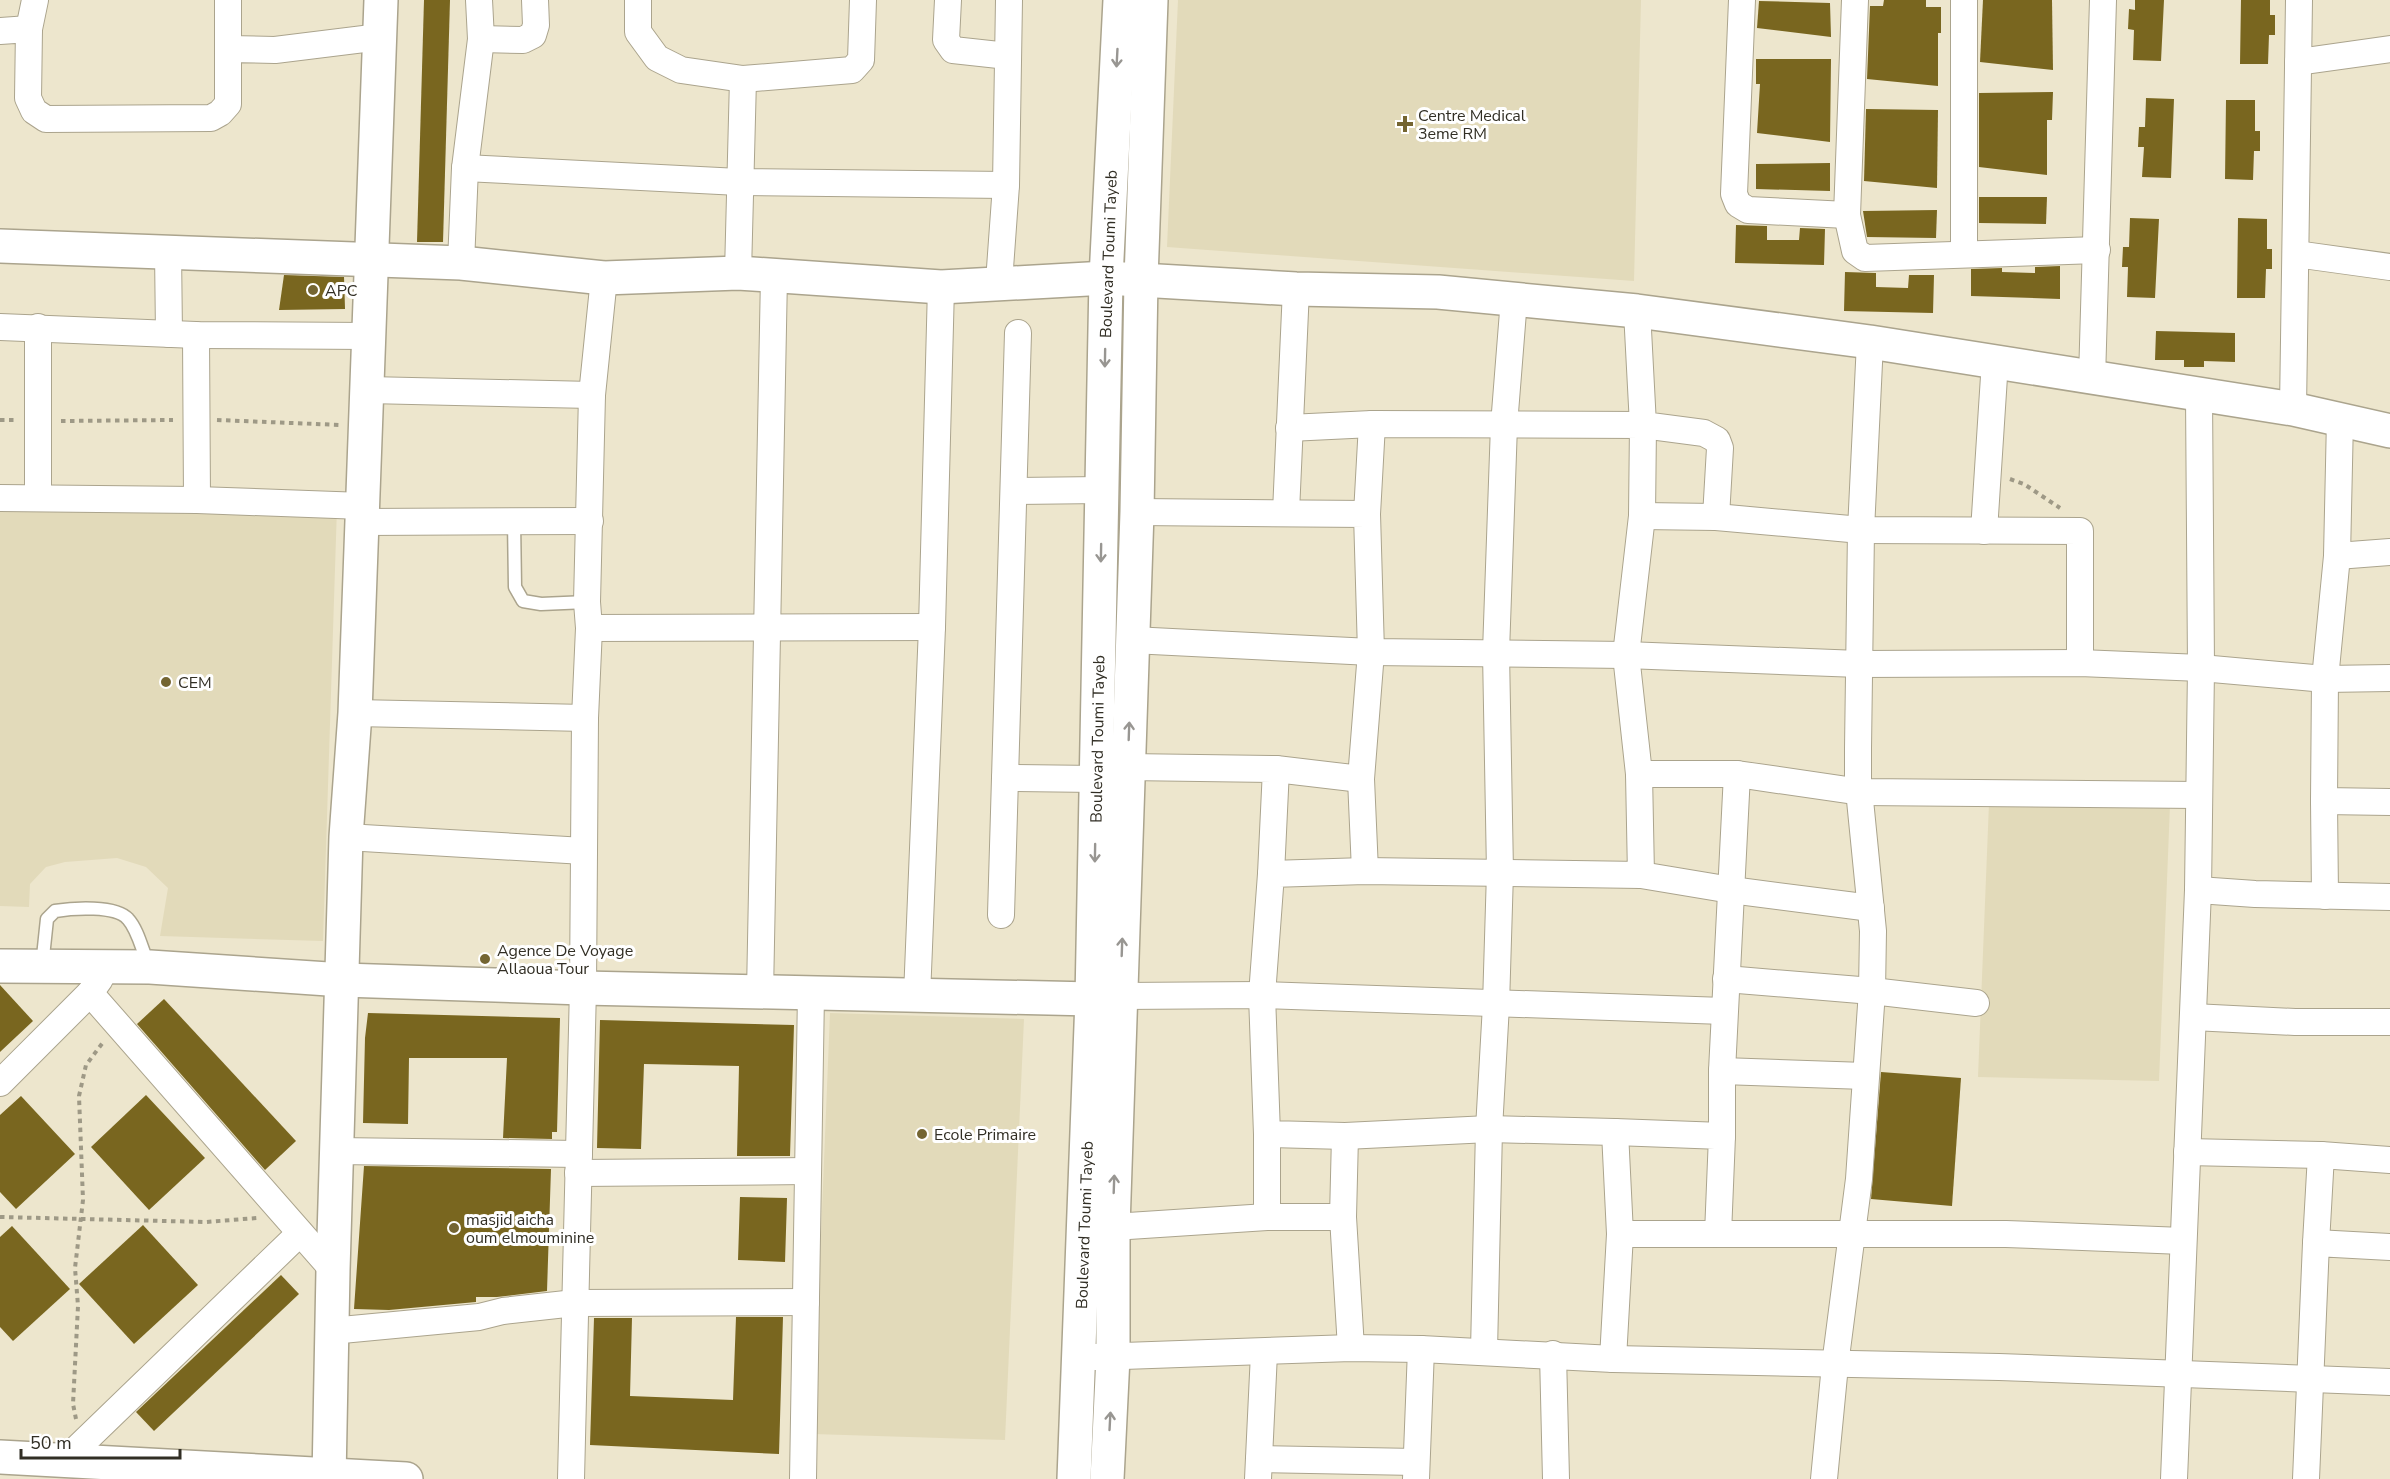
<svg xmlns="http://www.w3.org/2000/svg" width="2390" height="1479" font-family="'Nunito Sans',sans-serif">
<rect width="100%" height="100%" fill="#ede6cd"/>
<g fill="#e2daba">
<polygon points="1178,0 1641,0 1634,281 1167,247"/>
<polygon points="0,504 337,507 323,941 160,936 168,888 146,867 117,858 65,862 46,867 30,884 29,907 0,906"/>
<polygon points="1989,803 2170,805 2159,1081 1978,1077"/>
<polygon points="830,1013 1024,1019 1005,1440 813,1434"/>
</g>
<g fill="#79661f">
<polygon points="424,0 450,0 443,242 417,242"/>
<polygon points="1884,0 1926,0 1926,7 1941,7 1941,33 1938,33 1938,86 1867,79 1870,6 1883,6"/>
<polygon points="1983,0 2052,0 2053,70 1980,62"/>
<polygon points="2135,0 2164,0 2161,61 2133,60 2134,30 2128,29 2129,9 2135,10"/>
<polygon points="2241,0 2270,0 2270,15 2275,15 2275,35 2269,35 2268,64 2240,64"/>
<polygon points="1759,1 1830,3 1831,37 1757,28"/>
<polygon points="1756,59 1831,59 1830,142 1757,133 1760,84 1756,84"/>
<polygon points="2053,92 2052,120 2047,120 2047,175 1979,167 1979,93"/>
<polygon points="2146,98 2174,99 2171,178 2142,177 2144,147 2138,147 2139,127 2145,127"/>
<polygon points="2226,100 2255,100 2255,131 2260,131 2260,151 2254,151 2253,180 2225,179"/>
<polygon points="1866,109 1938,110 1937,188 1864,181"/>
<polygon points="1830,163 1830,191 1756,189 1756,164"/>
<polygon points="1979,197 2047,197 2046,224 1979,223"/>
<polygon points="1937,210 1936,238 1867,237 1863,211"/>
<polygon points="2130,218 2159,219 2155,298 2127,297 2128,267 2122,267 2123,247 2129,247"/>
<polygon points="2238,218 2267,219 2267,249 2272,249 2272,269 2266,269 2265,298 2237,298"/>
<polygon points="1736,225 1767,226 1767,240 1799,240 1800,228 1825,229 1824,265 1735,263"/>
<polygon points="2060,266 2060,299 1971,296 1971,269 2002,268 2002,272 2035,273 2035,267"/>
<polygon points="1845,272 1876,273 1876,287 1908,288 1909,275 1934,275 1933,313 1844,311"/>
<polygon points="284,275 344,277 345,309 279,310"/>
<polygon points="2156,331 2235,333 2235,362 2204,361 2204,367 2184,367 2184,360 2155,360"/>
<polygon points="0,985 33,1021 0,1052"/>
<polygon points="164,999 296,1141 265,1170 137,1024"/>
<polygon points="368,1013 560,1018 557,1132 552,1132 552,1139 503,1138 507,1058 409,1058 408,1124 363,1123 365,1038"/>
<polygon points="600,1020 794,1025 790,1156 737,1156 739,1066 644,1064 641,1149 597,1148"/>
<polygon points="1881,1072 1961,1078 1952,1206 1871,1199"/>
<polygon points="146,1095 205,1158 149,1210 91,1147"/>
<polygon points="21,1096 75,1154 16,1209 0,1192 0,1115"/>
<polygon points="364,1166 551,1169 547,1291 497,1297 476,1297 476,1302 389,1310 354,1309"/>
<polygon points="740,1197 787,1198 785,1262 738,1260"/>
<polygon points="143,1225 198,1285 134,1344 79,1284"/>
<polygon points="12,1226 70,1289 13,1341 0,1327 0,1237"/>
<polygon points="281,1275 299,1294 154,1431 136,1412"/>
<polygon points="736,1317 783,1317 779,1454 590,1445 594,1318 632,1318 630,1396 733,1400"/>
</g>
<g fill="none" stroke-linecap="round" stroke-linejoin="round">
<defs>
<g id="lane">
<polyline points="514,521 515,587 523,601 541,604 587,602"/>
<path d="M42 966 47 919 55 911C73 908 116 905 128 919 138 930 142 950 148 963"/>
</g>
<g id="street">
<polyline points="638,0 638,32 657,58 681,70 743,79 852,70 861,60 863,0"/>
<polyline points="948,0 946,40 953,50 1008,56"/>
<polyline points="1742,0 1734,194 1738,204 1748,210 1847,215"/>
<polyline points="1855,0 1847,215 1855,251 1865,258 2097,250"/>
<polyline points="1964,0 1964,254"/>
<polyline points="29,29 35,0"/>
<polyline points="0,31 29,29 28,98 34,111 46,119 211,118 220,113 228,104 228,49 275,50 380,37"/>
<polyline points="481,39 523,40 533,35 536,25 535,0"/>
<polyline points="228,49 228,0"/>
<polyline points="2298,62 2390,49"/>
<polyline points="465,168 739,182 1006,185"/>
<polyline points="168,251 169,334"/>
<polyline points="2296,254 2390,267"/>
<polyline points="461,263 465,168 481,39 479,0"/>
<polyline points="738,273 743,79"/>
<polyline points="999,282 1006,185 1009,0"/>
<polyline points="1637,311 1643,425 1704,433 1717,440 1720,448 1716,517"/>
<polyline points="0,327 196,335 368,336"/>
<polyline points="196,335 197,500"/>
<polyline points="2092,379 2103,0"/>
<polyline points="368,390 592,395"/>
<polyline points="2293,409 2299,0"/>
<polyline points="2340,419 2337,556 2325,679 2324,801 2390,802"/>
<polyline points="1289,428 1372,424"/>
<polyline points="1014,491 1102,490"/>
<polyline points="0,498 197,500 363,506"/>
<polyline points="38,498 38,327"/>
<polyline points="1137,512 1367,514 1371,652 1361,779 1276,769"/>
<polyline points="1286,512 1296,289"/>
<polyline points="1367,514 1372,424 1643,425 1642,516 1626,655 1639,774 1641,875 1365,871 1271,874 1262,995 1267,1134 1345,1136 1489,1129 1615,1132 1620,1234 1613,1359"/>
<polyline points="1642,516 1716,517 1861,530 2080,531 2080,663"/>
<polyline points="362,522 590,521"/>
<polyline points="1984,531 1995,361"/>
<polyline points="2337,556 2390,552"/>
<polyline points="589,628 932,627"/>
<polyline points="1132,640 1371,652 1626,655 1859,664 2080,663 2201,668 2325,679 2390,678"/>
<polyline points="355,713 585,718"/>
<polyline points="1127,767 1276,769 1271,874"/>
<polyline points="1639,774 1737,774 1861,792 2199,795"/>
<polyline points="1005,778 1096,779"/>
<polyline points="1361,779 1365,871"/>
<polyline points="2324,801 2325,896"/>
<polyline points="346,837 584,851"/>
<polyline points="1641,875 1731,890 1871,908"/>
<polyline points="2198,890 2255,894 2390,897"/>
<polyline points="1001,915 1018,333"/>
<polyline points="1726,979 1872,991 1976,1003"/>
<polyline points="90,993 333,1270"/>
<polyline points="760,993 774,276"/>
<polyline points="917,996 932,627 941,287"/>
<polyline points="1121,996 1262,995 1724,1011"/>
<polyline points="2193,1017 2295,1022 2390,1022"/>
<polyline points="1722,1071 1865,1076"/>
<polyline points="0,1083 90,993 100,979"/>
<polyline points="1615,1132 1722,1136 1718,1234 1620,1234"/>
<polyline points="1267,1134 1267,1217"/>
<polyline points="1345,1136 1343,1217 1351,1348"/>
<polyline points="1722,1136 1722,1071 1737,774"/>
<polyline points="336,1151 579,1154"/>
<polyline points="2187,1152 2321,1155 2316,1243"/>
<polyline points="2321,1155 2390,1160"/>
<polyline points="578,1173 808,1171"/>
<polyline points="1113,1227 1267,1217 1343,1217"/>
<polyline points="1718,1234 2006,1234 2183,1241"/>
<polyline points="331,1331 479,1317 503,1311 575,1303 806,1302"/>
<polyline points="1484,1351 1489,1129 1496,1005 1500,872 1496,652 1504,425 1514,299"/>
<polyline points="1553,1354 1556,1479"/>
<polyline points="1095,1357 1351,1348 1421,1349 1613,1359 1999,1367 2390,1382"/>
<polyline points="1259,1459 1416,1462"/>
<polyline points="65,1460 300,1233"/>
<polyline points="571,1479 583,988 585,718 589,628 587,602 592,395 604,278"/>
<polyline points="803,1479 811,993"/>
<polyline points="1258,1479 1264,1353"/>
<polyline points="1416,1479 1421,1349"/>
<polyline points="1824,1479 1835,1365 1859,1179 1872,991 1873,931 1858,780 1858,748 1861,530 1870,342"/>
<polyline points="2174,1479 2198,890 2201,668 2199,395"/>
<polyline points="2306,1479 2316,1243 2390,1247"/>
</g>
<g id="secondary">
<polyline points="0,246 461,263 604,278 738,273 941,287 1106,278 1296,289 1438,292 1637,311 1870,342 2293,409 2390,431"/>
<polyline points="0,966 150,967 343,980 583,988 1092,999 1113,997"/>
<polyline points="0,1457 406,1479"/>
<polyline points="329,1479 333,1270 346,837 355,713 381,0"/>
<polyline points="1074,1479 1092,999 1106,278 1120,0"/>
<polyline points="1107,1479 1113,1357 1113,1227 1137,512 1141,279 1151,0"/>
</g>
</defs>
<use href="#lane" stroke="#aba48d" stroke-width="15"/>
<use href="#street" stroke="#aba48d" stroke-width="28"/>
<use href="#secondary" stroke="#aba48d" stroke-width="36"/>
<g stroke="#9e9986" stroke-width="4" stroke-dasharray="4.5 4.5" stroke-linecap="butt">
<polyline points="0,420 17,420"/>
<polyline points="217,420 341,425"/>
<polyline points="61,421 173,420"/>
<polyline points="2010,479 2024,484 2060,508"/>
<polyline points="0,1217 206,1222 257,1218"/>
<polyline points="76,1419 73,1404 78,1306 75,1268 83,1200 79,1096 86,1065 104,1041"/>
</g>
<use href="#lane" stroke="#fff" stroke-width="12"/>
<use href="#street" stroke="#fff" stroke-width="26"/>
<use href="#secondary" stroke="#fff" stroke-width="33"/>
</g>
<defs><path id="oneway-shaft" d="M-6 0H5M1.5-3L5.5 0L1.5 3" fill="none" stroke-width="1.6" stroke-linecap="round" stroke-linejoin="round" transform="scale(1.5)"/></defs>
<g stroke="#989692">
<use href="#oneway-shaft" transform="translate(1117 58) rotate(93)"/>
<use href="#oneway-shaft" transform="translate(1105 358) rotate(91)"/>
<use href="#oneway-shaft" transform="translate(1101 553) rotate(91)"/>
<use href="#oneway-shaft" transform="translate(1129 731) rotate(-88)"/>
<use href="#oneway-shaft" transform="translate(1095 853) rotate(91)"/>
<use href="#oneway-shaft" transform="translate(1122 947) rotate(-88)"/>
<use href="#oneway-shaft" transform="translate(1114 1184) rotate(-88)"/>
<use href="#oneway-shaft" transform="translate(1110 1421) rotate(-87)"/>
</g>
<g fill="#746532" stroke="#fff" stroke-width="2">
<path d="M1402 115h6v6h6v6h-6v6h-6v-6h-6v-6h6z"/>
<circle cx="313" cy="290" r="6"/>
<circle cx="166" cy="682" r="6"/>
<circle cx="485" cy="959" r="6"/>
<circle cx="922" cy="1134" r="6"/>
<circle cx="454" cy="1228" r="6"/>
</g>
<g text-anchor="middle" stroke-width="6" stroke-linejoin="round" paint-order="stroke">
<g font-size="16" fill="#312e24" stroke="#fff" text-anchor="start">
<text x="1418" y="121">Centre Medical<tspan x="1418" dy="18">3eme RM</tspan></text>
<text x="325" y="296">APC</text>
<text x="178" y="688">CEM</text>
<text x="497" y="956">Agence De Voyage<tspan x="497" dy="18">Allaoua Tour</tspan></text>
<text x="934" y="1140">Ecole Primaire</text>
<text x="466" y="1225">masjid aicha<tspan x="466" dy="18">oum elmouminine</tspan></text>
</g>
<g font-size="16" fill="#312e24" stroke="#fff">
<text transform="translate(1108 254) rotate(-88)" y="6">Boulevard Toumi Tayeb</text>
<text transform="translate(1097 739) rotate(-89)" y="6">Boulevard Toumi Tayeb</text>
<text transform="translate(1084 1225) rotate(-88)" y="6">Boulevard Toumi Tayeb</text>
</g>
</g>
<path d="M21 1449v9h159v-9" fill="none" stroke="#312e24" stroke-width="3"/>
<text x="30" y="1449" font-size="18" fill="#312e24" stroke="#ffffff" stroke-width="4.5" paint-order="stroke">50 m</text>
</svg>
